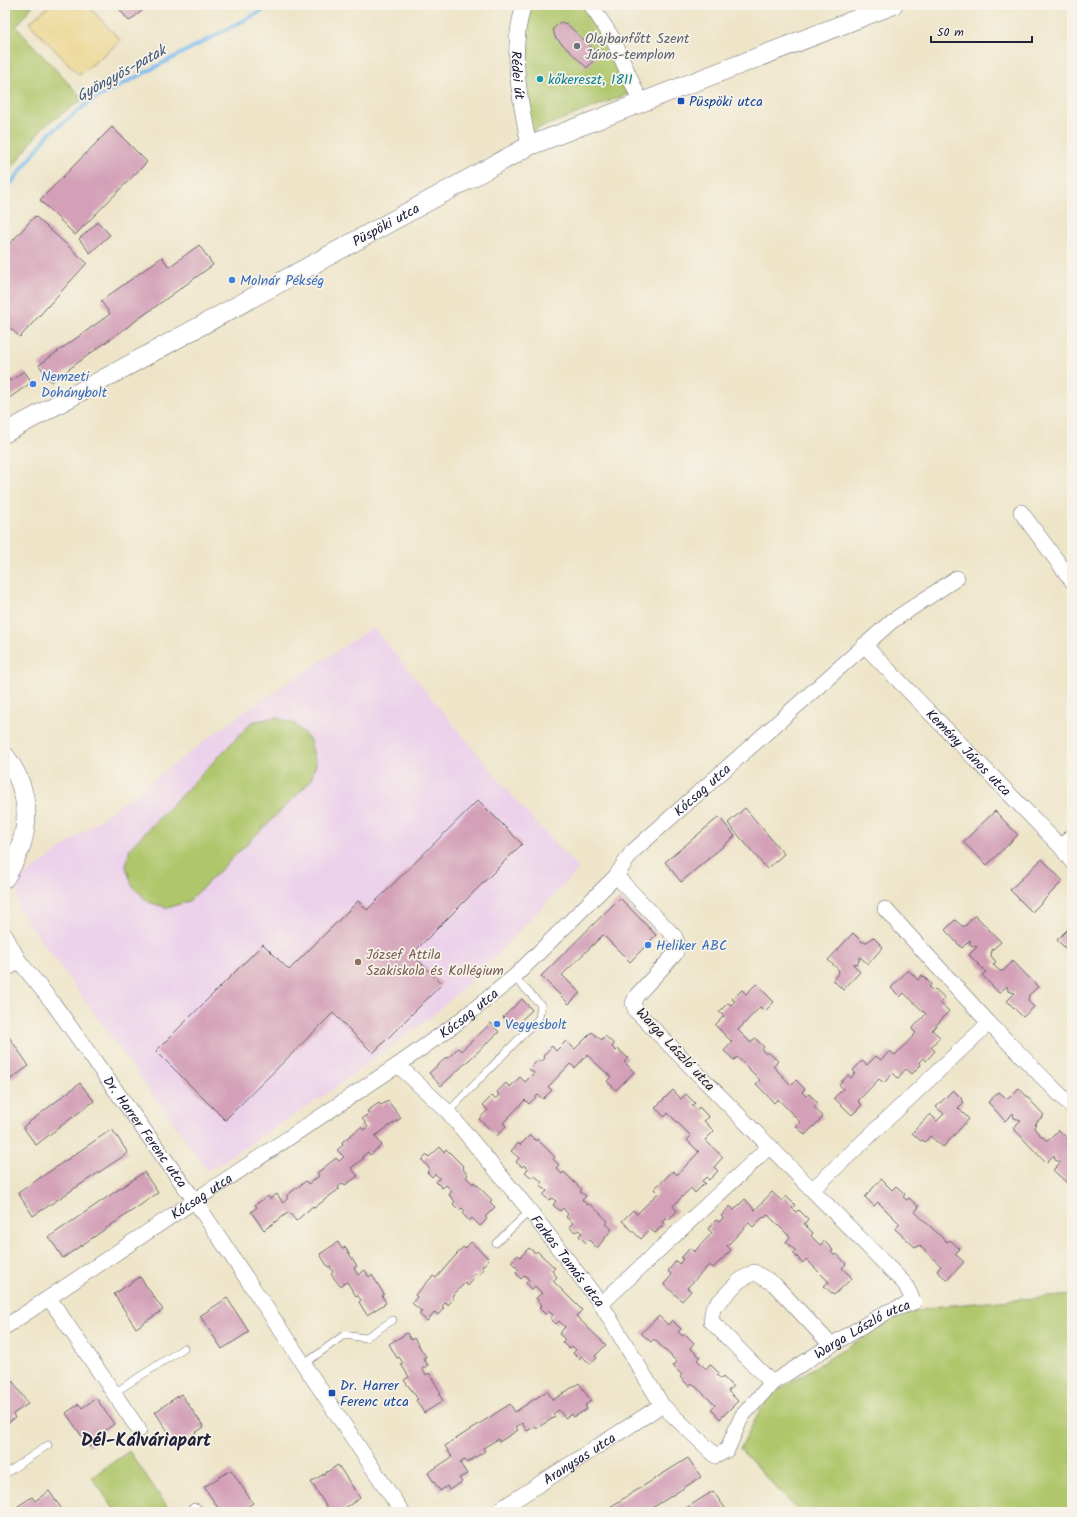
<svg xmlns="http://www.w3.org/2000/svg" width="1077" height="1517" font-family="Kalam,sans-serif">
<rect width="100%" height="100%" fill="#f7f3e8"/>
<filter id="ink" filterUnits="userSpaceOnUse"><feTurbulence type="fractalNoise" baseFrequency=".025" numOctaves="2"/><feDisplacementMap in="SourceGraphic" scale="8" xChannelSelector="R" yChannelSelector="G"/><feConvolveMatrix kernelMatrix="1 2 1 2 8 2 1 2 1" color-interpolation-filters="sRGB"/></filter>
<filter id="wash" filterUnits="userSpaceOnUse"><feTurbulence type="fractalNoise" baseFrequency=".012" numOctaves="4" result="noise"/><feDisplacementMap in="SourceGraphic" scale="16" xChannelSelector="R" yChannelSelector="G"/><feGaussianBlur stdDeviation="0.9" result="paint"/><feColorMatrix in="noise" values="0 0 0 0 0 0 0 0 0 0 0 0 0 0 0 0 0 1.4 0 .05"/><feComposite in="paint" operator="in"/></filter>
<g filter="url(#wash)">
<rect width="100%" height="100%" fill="#eee5c9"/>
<polygon fill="#ecd1ea" points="373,627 520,805 579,869 470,982 432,1016 325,1095 208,1171 18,908 18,881 241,714"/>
<g fill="#afc66b" stroke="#687453">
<polygon points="5,5 33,5 16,27 83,99 43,127 5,177"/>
<polygon points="527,5 588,5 633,92 529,132 520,72"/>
<polygon points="276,717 295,724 310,740 316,764 310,782 189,901 168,908 148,902 132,885 126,867 130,848 252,722"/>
<polygon points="1072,1295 1072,1512 799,1512 740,1449 767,1397 898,1316 940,1306"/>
<polygon points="129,1451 171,1512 116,1512 92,1477"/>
</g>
<polygon fill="#eeda9e" stroke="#887e6c" points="50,5 87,5 121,41 79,75 29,23"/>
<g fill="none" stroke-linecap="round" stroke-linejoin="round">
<polyline stroke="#7bbcf0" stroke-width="4" points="5,191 49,134 91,101 273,5"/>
</g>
<g id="blocks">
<g fill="#d3a0b7">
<polygon points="116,5 145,5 147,7 129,21"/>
<polygon points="560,22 567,24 599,54 587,68 555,37 553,29"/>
<polygon points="112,127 147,162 75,235 40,200"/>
<polygon points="35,216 87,263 20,337 5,324 5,249"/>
<polygon points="98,222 110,235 90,253 79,239"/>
<polygon points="199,245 213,265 51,382 39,365 110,314 101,301 162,257 169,267"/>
<polygon points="24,371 32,382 5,401 5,374 10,381"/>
<polygon points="478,800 522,844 412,954 442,984 373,1053 333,1013 225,1120 156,1051 263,944 289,970 358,901 367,910"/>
<polygon points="745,808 784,854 767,869 728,823"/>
<polygon points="995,811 1018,835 987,865 963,842"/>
<polygon points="719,817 735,836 681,882 665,862"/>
<polygon points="1042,859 1063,881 1032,912 1010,890"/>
<polygon points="620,898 656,935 630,962 603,935 562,975 580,993 569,1004 541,976"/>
<polygon points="975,915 1001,942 992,950 991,956 996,962 993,965 1000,971 1003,971 1013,961 1038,987 1029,995 1028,1001 1034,1007 1023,1017 1007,1001 1015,993 1008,991 1007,986 999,993 982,975 986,972 969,955 977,947 970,945 970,940 962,948 945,930 955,920 962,926 965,926"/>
<polygon points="1072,925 1072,955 1057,940"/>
<polygon points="853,933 862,942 867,942 873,937 883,947 868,964 860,957 858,963 853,964 860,972 843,990 833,980 839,972 838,969 828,960"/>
<polygon points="908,970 918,980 922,975 931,984 929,987 933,991 935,989 945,998 940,1003 949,1011 932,1030 940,1037 931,1047 935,1051 926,1061 923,1058 919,1062 921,1065 912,1074 906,1069 898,1078 893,1073 884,1083 879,1079 858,1101 862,1105 852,1115 834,1098 843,1089 839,1084 848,1075 851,1078 855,1073 853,1070 862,1061 867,1065 876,1056 881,1060 890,1051 895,1055 916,1033 912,1029 926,1014 904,993 900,997 891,988"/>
<polygon points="756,984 774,1002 765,1011 760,1007 738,1030 751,1043 755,1038 764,1047 762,1050 766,1054 768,1052 778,1061 773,1066 791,1085 796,1080 805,1089 802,1092 806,1096 809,1094 818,1103 814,1107 823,1117 805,1135 796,1126 800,1122 778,1099 774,1103 765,1093 756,1084 760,1080 737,1057 734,1060 724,1051 732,1042 715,1025 724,1016 719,1012 728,1003 731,1005 735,1001 732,999 742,990 746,994"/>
<polygon points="522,999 532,1010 513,1028 503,1017"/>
<polygon points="491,1023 499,1032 441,1086 429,1073 447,1057 448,1058 458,1048 461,1051"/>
<polygon points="5,1031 29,1066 5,1083"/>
<polygon points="592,1032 601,1040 605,1036 614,1044 612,1047 616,1051 618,1049 628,1058 624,1062 634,1072 616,1090 607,1081 611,1077 587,1055 575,1068 570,1064 548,1087 552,1090 543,1099 538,1095 529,1104 525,1100 503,1123 506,1126 497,1136 479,1119 488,1110 483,1105 492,1096 495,1099 499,1095 497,1092 506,1083 510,1087 520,1077 525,1082 534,1073 529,1069 538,1060 541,1062 545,1058 543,1056 552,1046 556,1051 566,1041 575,1049"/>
<polygon points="80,1083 94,1101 36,1145 23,1127"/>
<polygon points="1019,1088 1044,1115 1036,1123 1034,1128 1039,1134 1046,1140 1049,1140 1059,1130 1072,1143 1072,1184 1070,1186 1053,1170 1061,1162 1055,1160 1054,1155 1046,1163 1013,1128 1021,1120 1014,1118 1013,1113 1005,1121 988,1102 999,1092 1006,1098 1009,1098"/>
<polygon points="673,1090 681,1099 686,1094 695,1103 692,1106 697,1110 699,1107 709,1117 704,1121 714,1131 705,1140 723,1157 714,1167 718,1171 709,1180 706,1177 702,1181 705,1183 695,1193 691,1188 673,1206 677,1211 668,1220 666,1217 662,1222 664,1224 655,1233 650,1229 641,1239 622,1221 633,1210 637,1214 658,1193 654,1189 673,1171 677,1175 699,1152 687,1140 691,1136 668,1113 665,1117 655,1108"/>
<polygon points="953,1090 962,1099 961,1100 964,1102 958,1108 969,1119 943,1147 930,1136 925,1142 923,1140 921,1141 912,1133 930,1114 937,1121 944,1114 936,1107"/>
<polygon points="388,1101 401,1118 375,1136 382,1145 370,1155 368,1152 362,1157 364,1158 351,1168 358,1176 345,1185 343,1183 338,1187 339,1189 314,1208 313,1206 296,1221 289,1212 264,1230 251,1212 257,1207 255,1205 268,1196 270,1199 277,1194 283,1203 288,1198 286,1196 306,1181 308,1184 319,1176 317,1173 336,1158 339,1161 344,1157 337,1150 343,1145 342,1142 361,1127 363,1130 368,1127 362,1118 369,1114 367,1111 379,1103 381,1105"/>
<polygon points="112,1129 128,1153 33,1216 18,1193"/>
<polygon points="530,1135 536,1141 537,1139 555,1157 553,1159 559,1165 556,1168 562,1174 564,1172 582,1190 580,1192 586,1196 582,1200 588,1205 590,1204 608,1221 606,1224 612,1229 597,1248 589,1240 586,1243 579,1236 582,1233 578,1230 575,1232 569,1227 573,1223 566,1217 568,1214 563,1208 560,1211 553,1205 556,1201 552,1198 549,1200 543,1195 547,1191 540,1185 542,1182 535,1176 532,1178 525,1172 528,1169 524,1165 522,1167 516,1162 519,1158 511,1151 518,1143 520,1145"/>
<polygon points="440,1147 444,1152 446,1149 464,1167 463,1169 468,1175 466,1177 473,1184 474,1182 492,1200 490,1202 495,1207 485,1217 487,1219 480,1226 472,1218 469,1221 463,1214 465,1211 462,1208 459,1210 453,1204 455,1201 449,1195 452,1191 446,1185 442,1188 436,1182 440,1178 435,1174 432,1177 427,1172 430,1169 422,1160 427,1155 429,1157"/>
<polygon points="144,1172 158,1193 63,1258 49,1237"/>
<polygon points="881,1179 892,1190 896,1186 905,1194 903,1197 907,1200 909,1198 919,1207 915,1212 947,1242 950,1240 960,1249 955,1254 964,1262 947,1280 937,1271 941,1266 919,1245 916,1248 895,1229 900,1224 878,1202 874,1206 865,1197"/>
<polygon points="772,1192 782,1201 786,1196 795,1205 792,1208 796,1212 799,1210 808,1219 804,1224 813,1233 811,1236 820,1245 824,1241 833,1250 831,1252 835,1256 837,1254 846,1264 842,1268 852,1278 834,1295 824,1286 829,1282 806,1259 803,1263 793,1253 796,1251 786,1242 790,1237 768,1215 764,1218 763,1217 753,1227 749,1223 727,1246 731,1250 713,1268 709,1265 687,1288 691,1291 682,1301 664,1284 672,1275 668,1271 676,1261 679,1264 683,1259 681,1258 690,1248 694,1252 712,1233 708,1229 716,1220 719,1222 723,1218 721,1216 730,1206 734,1210 745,1199 755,1210"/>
<polygon points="338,1242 342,1249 345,1247 357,1266 354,1268 358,1275 365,1270 369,1277 372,1275 384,1294 382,1296 386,1303 367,1315 359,1302 361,1300 357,1295 356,1296 347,1282 340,1286 331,1274 333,1272 330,1266 328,1267 320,1254"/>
<polygon points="471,1242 489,1259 482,1267 484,1269 478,1276 475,1273 471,1278 473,1280 468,1286 465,1283 452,1296 454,1298 448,1305 446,1302 442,1306 444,1308 438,1315 435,1312 427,1321 419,1314 422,1312 412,1303 417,1297 415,1295 433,1276 436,1278 463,1247 465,1249"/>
<polygon points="529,1248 535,1253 537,1251 555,1268 552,1271 557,1277 553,1281 582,1310 576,1316 606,1345 595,1356 597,1358 590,1364 582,1356 579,1359 573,1353 576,1350 572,1346 569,1349 562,1342 565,1339 559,1334 565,1327 559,1321 556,1324 550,1318 553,1315 548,1311 545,1314 539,1308 542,1305 536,1298 542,1293 535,1286 532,1289 526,1283 529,1280 525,1275 521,1279 516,1273 519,1270 511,1262 518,1255 520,1257"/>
<polygon points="140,1277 163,1310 136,1328 114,1294"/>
<polygon points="227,1298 249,1332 222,1349 200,1316"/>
<polygon points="659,1316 668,1325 672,1320 681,1329 678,1332 683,1336 685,1334 694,1343 690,1348 700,1357 697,1360 706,1369 710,1364 719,1373 717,1375 721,1379 723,1377 733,1387 728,1391 738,1401 720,1419 711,1409 715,1405 692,1383 689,1386 680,1377 682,1375 673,1366 677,1362 654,1339 651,1342 641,1333"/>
<polygon points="407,1333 411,1340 414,1338 426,1357 423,1358 428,1365 422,1369 426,1375 429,1373 441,1393 439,1394 443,1401 424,1413 416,1400 418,1399 404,1380 409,1377 401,1364 403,1363 399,1357 397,1358 389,1344"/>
<polygon points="10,1377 28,1404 13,1414 15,1418 5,1425 5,1380"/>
<polygon points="579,1383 591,1401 585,1405 587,1409 574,1417 572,1414 565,1418 559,1410 553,1414 555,1417 537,1428 535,1426 527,1431 522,1423 516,1427 518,1430 499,1442 498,1439 483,1448 485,1451 467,1463 465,1460 460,1463 467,1474 459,1478 462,1482 449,1490 447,1486 440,1491 428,1473 452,1457 445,1446 510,1404 515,1412 547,1391 553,1400"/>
<polygon points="181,1394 204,1427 177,1445 155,1412"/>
<polygon points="96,1398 114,1424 99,1435 102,1439 89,1447 66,1413 79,1404 82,1408"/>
<polygon points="688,1458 701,1477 646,1512 602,1512"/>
<polygon points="338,1465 360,1498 339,1512 330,1512 311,1482"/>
<polygon points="231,1470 253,1503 240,1512 221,1512 204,1487"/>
<polygon points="49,1491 64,1512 22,1512 18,1506 32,1497 35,1501"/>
<polygon points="713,1491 727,1511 725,1512 680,1512"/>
</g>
</g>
</g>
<g filter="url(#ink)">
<use href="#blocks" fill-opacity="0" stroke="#69666d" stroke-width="1"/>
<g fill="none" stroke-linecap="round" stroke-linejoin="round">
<defs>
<g id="service">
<polyline points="448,1112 539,1018 541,1005 514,977"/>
<polyline points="496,1243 530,1211"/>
<polyline points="303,1365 344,1335 365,1338 393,1320"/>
<polyline points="114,1393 184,1348"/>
<polyline points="5,1474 48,1445"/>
</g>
<g id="minor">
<path id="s1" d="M524 5C509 50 520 100 529 146"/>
<polyline points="591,5 613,39 641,103"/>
<polyline points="1021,512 1072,581"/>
<path id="s2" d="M864 645 1061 847 1072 862"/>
<polyline points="1061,847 1072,836"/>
<polyline points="885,909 989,1023 1072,1107"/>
<path id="s3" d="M5 935 19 961 53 1003 195 1201 402 1512"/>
<polyline points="5,970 19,961"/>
<path id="s4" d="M398 1065 448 1112 530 1211 601 1304 662 1405 716 1456 727 1450 742 1416 772 1383 831 1345 887 1312 914 1302 905 1284 636 1011 633 1003 637 995 675 954 678 946 675 937 616 876"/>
<polyline points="813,1189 989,1023"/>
<polyline points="49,1298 139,1430"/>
<polyline points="601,1304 770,1146"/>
<path id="s5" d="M5 1327 398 1065 457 1023 514 977 616 876 632 852 892 621 957 578"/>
<polyline points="772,1383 711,1321 713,1308 739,1281 754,1272 774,1284 831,1345"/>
<polyline points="195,1511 195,1512"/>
<path id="s6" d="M496 1512 662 1405"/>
</g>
<g id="tertiary">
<path id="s7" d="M5 433 529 146 893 5"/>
<path d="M5 756C24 781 31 811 22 842 19 854 11 867 5 878"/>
</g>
</defs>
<use href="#service" stroke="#69666d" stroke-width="8"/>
<use href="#minor" stroke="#69666d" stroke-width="16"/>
<use href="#tertiary" stroke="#69666d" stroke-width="20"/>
<use href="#service" stroke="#fff" stroke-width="7"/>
<use href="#minor" stroke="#fff" stroke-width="15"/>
<use href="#tertiary" stroke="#fff" stroke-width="19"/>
</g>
</g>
<circle fill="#6b7280" stroke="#f7f3e8" stroke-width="1.5" cx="577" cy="46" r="4"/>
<circle fill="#0f9aa8" stroke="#f7f3e8" stroke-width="1.5" cx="540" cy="79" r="4"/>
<g fill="#1a4fb4" stroke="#f7f3e8" stroke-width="1.5">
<rect x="677" y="97" width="8" height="8" rx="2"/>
<rect x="328" y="1389" width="8" height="8" rx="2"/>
</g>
<g fill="#3f7fe0" stroke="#f7f3e8" stroke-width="1.5">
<circle cx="232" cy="280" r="4"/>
<circle cx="33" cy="384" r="4"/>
<circle cx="648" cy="945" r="4"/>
<circle cx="497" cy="1024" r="4"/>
</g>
<circle fill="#8d6e63" stroke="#f7f3e8" stroke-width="1.5" cx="358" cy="962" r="4"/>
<g text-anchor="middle" stroke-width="3.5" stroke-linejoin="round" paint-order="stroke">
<g font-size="14" fill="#5b616d" stroke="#f7f3e8" text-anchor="start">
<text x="585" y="43">Olajbanfőtt Szent<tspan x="585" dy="16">János-templom</tspan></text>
</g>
<g font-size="14" fill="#22223b" stroke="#f7f3e8">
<text dy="5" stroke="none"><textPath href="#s1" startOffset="71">Rédei út</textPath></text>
<text dy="5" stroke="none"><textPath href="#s7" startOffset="434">Püspöki utca</textPath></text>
<text dy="5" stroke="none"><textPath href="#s2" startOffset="150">Kemény János utca</textPath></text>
<text dy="5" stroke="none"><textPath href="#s5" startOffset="884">Kócsag utca</textPath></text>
<text dy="5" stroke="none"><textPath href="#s5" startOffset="560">Kócsag utca</textPath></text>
<text transform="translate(676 1049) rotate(47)" y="5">Warga László utca</text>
<text dy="5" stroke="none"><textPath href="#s3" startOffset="242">Dr. Harrer Ferenc utca</textPath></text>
<text dy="5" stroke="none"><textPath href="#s5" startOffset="236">Kócsag utca</textPath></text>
<text dy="5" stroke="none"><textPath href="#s4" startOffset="260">Farkas Tamás utca</textPath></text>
<text dy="5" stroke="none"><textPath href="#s4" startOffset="706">Warga László utca</textPath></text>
<text dy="5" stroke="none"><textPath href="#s6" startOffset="99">Aranysas utca</textPath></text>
</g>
<g font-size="14" fill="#0d838f" stroke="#f7f3e8" text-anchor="start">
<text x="548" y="84">kőkereszt, 1811</text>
</g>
<g font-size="14" fill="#164399" stroke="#f7f3e8" text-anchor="start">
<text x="689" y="106">Püspöki utca</text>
<text x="340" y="1390">Dr. Harrer<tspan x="340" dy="16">Ferenc utca</tspan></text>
</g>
<g font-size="14" fill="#366cbe" stroke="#f7f3e8" text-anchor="start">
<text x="240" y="285">Molnár Pékség</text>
<text x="41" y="381">Nemzeti<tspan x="41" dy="16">Dohánybolt</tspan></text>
<text x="656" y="950">Heliker ABC</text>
<text x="505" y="1029">Vegyesbolt</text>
</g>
<g font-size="14" fill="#785e54" stroke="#f7f3e8" text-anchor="start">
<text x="366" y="959">József Attila<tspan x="366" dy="16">Szakiskola és Kollégium</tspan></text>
</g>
<g font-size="15" font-style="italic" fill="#41587a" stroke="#f7f3e8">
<text transform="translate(121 73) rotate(-29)" y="5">Gyöngyös-patak</text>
</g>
<g font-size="18" font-weight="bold" fill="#22223b" stroke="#f7f3e8">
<text x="146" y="1446">Dél-Kálváriapart</text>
</g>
</g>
<rect width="1077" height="1517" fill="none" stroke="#f7f3e8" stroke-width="20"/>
<path d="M931 36v6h101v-6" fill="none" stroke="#22223b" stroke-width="2"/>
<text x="937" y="36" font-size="12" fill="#22223b" stroke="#f7f3e8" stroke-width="3" paint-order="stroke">50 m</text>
</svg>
